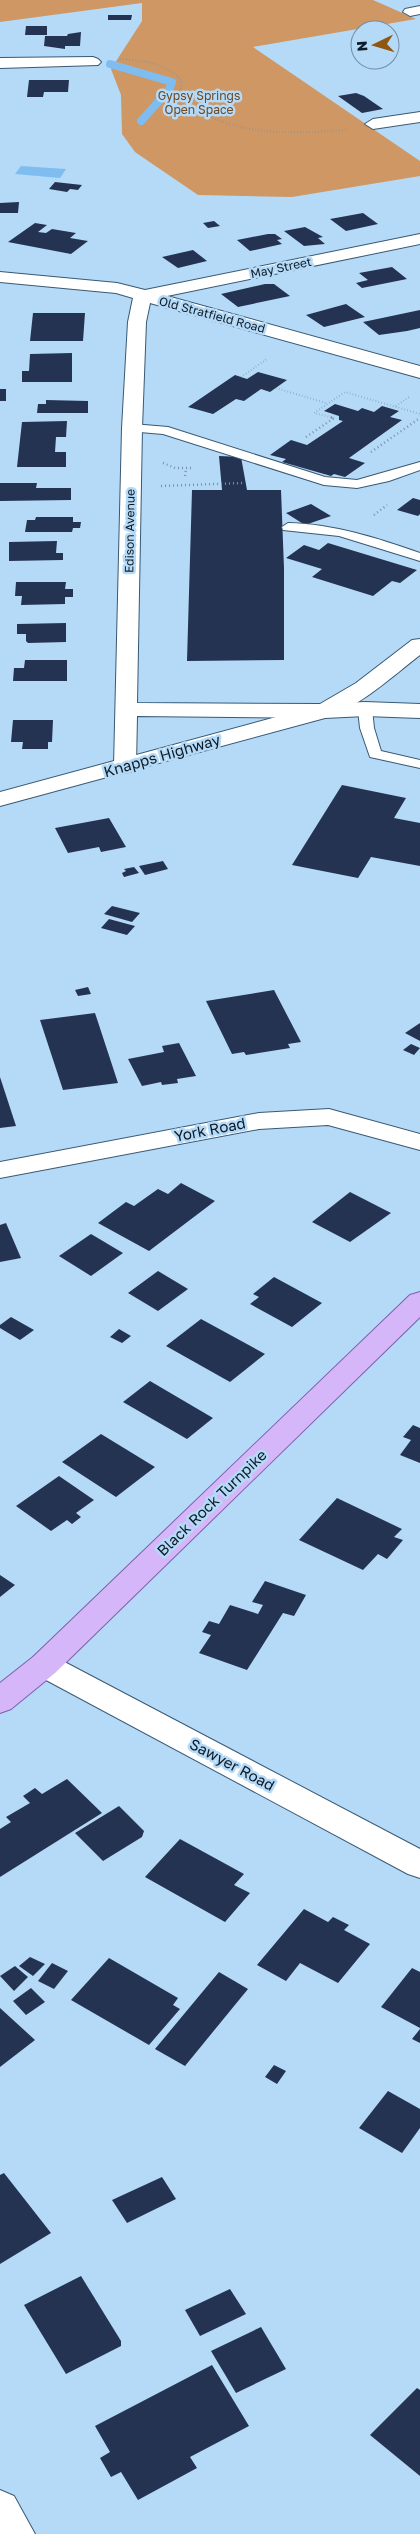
<svg xmlns="http://www.w3.org/2000/svg" width="420" height="2534" font-family="'Golos Text',sans-serif">
<rect width="100%" height="100%" fill="#b5daf8"/>
<polygon fill="#ce9763" points="0,0 373,0 416,19 253,47 420,161 420,176 292,197 198,195 135,152 122,134 121,95 111,69 142,21 142,3 0,22"/>
<polygon fill="#7fbdf0" points="21,166 66,169 60,178 15,174"/>
<g fill="none" stroke-linecap="round" stroke-linejoin="round">
<polyline stroke="#7fbdf0" stroke-width="8" points="110,64 172,82 169,90 141,121"/>
</g>
<g fill="#243351">
<polygon points="108,15 132,15 131,20 108,20"/>
<polygon points="26,26 47,26 47,35 25,35"/>
<polygon points="81,32 80,46 65,46 65,49 44,46 45,36 67,36 68,34"/>
<polygon points="29,80 69,80 68,92 44,92 43,97 27,97"/>
<polygon points="356,93 364,96 383,109 362,113 338,96"/>
<polygon points="55,182 82,185 78,190 70,189 67,192 49,189"/>
<polygon points="19,202 18,213 0,213 0,203"/>
<polygon points="363,213 378,224 346,231 330,219"/>
<polygon points="214,221 220,226 208,228 203,223"/>
<polygon points="35,223 47,225 38,232 46,233 52,229 76,233 70,238 88,241 71,254 8,242"/>
<polygon points="305,227 323,237 318,238 325,244 304,246 284,231"/>
<polygon points="268,234 275,234 282,239 277,240 282,244 250,251 237,240"/>
<polygon points="193,250 207,261 178,268 162,257"/>
<polygon points="392,267 407,279 362,288 356,283 368,280 359,273"/>
<polygon points="265,284 274,284 290,296 238,307 221,294"/>
<polygon points="346,304 365,317 324,327 306,315"/>
<polygon points="420,310 420,328 407,331 379,335 363,322"/>
<polygon points="33,313 85,313 83,341 30,341"/>
<polygon points="72,353 72,382 22,382 22,371 29,371 30,354"/>
<polygon points="258,372 287,380 270,392 261,389 244,401 236,399 213,414 188,407 235,375 247,379"/>
<rect x="0" y="389" width="6" height="12"/>
<polygon points="46,400 88,401 88,413 37,413 38,404 46,404"/>
<polygon points="335,404 358,411 362,408 374,412 382,406 399,411 390,417 402,420 349,458 365,463 345,477 334,474 331,476 282,462 286,459 270,455 291,440 307,445 343,421 339,420 339,416 324,411"/>
<polygon points="67,421 66,437 56,437 55,452 66,452 66,467 17,467 22,422"/>
<polygon points="219,456 241,457 247,490 281,490 284,568 284,660 187,661 192,490 222,490"/>
<polygon points="0,483 37,483 36,488 71,488 71,500 0,501"/>
<polygon points="413,498 420,500 420,514 418,516 397,510"/>
<polygon points="311,504 331,516 305,525 286,513"/>
<polygon points="36,517 73,517 73,522 81,522 80,528 73,528 72,532 25,532 27,520 35,520"/>
<polygon points="57,541 56,553 63,553 63,560 9,561 9,542"/>
<polygon points="328,543 417,570 400,583 392,581 373,596 312,577 322,569 286,558 304,545 319,550"/>
<polygon points="16,582 66,582 65,589 73,589 73,597 65,597 65,604 21,605 22,596 15,596"/>
<polygon points="66,623 66,642 28,643 26,641 26,634 17,634 17,624"/>
<polygon points="25,660 67,660 67,681 13,681 14,668 24,668"/>
<polygon points="13,720 53,720 52,742 48,742 48,749 22,749 23,742 11,742"/>
<polygon points="342,785 406,798 394,818 420,823 420,866 371,857 358,878 292,865"/>
<polygon points="109,818 126,847 101,852 99,847 68,853 55,828"/>
<polygon points="163,861 168,869 145,875 139,866"/>
<polygon points="134,867 139,873 124,877 122,873 126,871 124,869"/>
<polygon points="112,906 140,913 132,922 104,914"/>
<polygon points="109,919 135,926 127,935 101,928"/>
<polygon points="88,987 91,994 78,996 75,990"/>
<polygon points="274,990 301,1042 288,1044 290,1048 246,1055 244,1052 232,1054 206,1001"/>
<polygon points="95,1013 118,1083 63,1090 40,1020"/>
<polygon points="420,1023 420,1041 405,1033"/>
<polygon points="179,1043 196,1076 177,1079 178,1083 162,1085 161,1082 142,1086 128,1059 164,1052 162,1046"/>
<polygon points="411,1044 420,1048 414,1055 403,1050"/>
<polygon points="0,1077 16,1126 0,1128"/>
<polygon points="181,1183 215,1201 149,1251 98,1223 126,1202 134,1206 158,1189 168,1194"/>
<polygon points="350,1192 391,1213 350,1242 312,1222"/>
<polygon points="6,1223 21,1258 0,1262 0,1225"/>
<polygon points="91,1234 123,1253 91,1276 59,1256"/>
<polygon points="158,1271 188,1289 158,1311 128,1293"/>
<polygon points="274,1277 322,1303 292,1327 250,1304 259,1297 253,1294"/>
<polygon points="11,1317 34,1330 20,1340 0,1328 0,1325"/>
<polygon points="201,1319 265,1354 230,1382 166,1346"/>
<polygon points="119,1329 131,1336 122,1343 110,1337"/>
<polygon points="150,1381 213,1418 187,1439 123,1402"/>
<polygon points="413,1425 420,1428 420,1463 400,1455 411,1440 403,1437"/>
<polygon points="101,1434 155,1467 116,1497 62,1462"/>
<polygon points="59,1476 94,1500 76,1513 81,1517 72,1524 67,1520 51,1531 16,1506"/>
<polygon points="337,1498 402,1529 394,1537 403,1540 387,1559 378,1554 363,1570 299,1540"/>
<polygon points="0,1575 15,1585 0,1597"/>
<polygon points="265,1581 306,1595 294,1616 283,1613 247,1670 199,1653 211,1635 202,1632 209,1621 219,1624 230,1605 258,1614 263,1605 252,1602"/>
<polygon points="67,1779 102,1813 0,1877 0,1829 11,1822 6,1817 30,1803 23,1796 35,1788 42,1794"/>
<polygon points="119,1806 144,1831 142,1837 103,1861 75,1833"/>
<polygon points="180,1839 244,1874 234,1885 250,1893 225,1922 145,1877"/>
<polygon points="304,1909 328,1922 333,1917 349,1925 344,1930 370,1944 338,1983 300,1963 286,1981 257,1965"/>
<polygon points="30,1957 45,1964 33,1976 19,1966"/>
<polygon points="109,1958 178,1998 173,2005 180,2009 149,2045 71,2000"/>
<polygon points="52,1963 68,1971 54,1989 38,1981"/>
<polygon points="15,1966 28,1977 14,1991 0,1976"/>
<polygon points="412,1968 420,1972 420,2028 381,2007"/>
<polygon points="219,1972 248,1989 185,2066 155,2049"/>
<polygon points="31,1988 45,2002 26,2015 13,2001"/>
<polygon points="0,2008 35,2040 0,2067"/>
<polygon points="420,2029 420,2043 412,2039"/>
<polygon points="274,2065 286,2071 277,2084 265,2077"/>
<polygon points="388,2091 420,2109 420,2128 402,2153 359,2128"/>
<polygon points="4,2173 51,2233 0,2264 0,2175"/>
<polygon points="162,2177 176,2199 127,2223 112,2200"/>
<polygon points="81,2276 121,2341 121,2346 66,2374 24,2305"/>
<polygon points="230,2289 246,2314 200,2336 185,2310"/>
<polygon points="261,2327 286,2369 236,2393 211,2351"/>
<polygon points="212,2365 249,2426 190,2457 197,2468 138,2500 121,2472 111,2477 100,2458 110,2452 95,2426"/>
<polygon points="417,2388 420,2390 420,2476 370,2435"/>
</g>
<g fill="none" stroke-linecap="round" stroke-linejoin="round">
<defs>
<g id="service">
<polygon points="132,424 168,427 325,477 357,480 420,462 420,470 389,481 357,488 324,485 163,434 128,431 126,428"/>
<path d="M288 523C334 524 377 538 420 553V561L339 536 283 530 282 527Z"/>
<polygon points="365,705 372,709 374,728 381,751 420,760 420,768 370,757 360,728 358,709"/>
</g>
<g id="minor">
<polygon points="420,6 420,14 410,16 403,12 405,9"/>
<polygon points="93,57 98,59 101,62 98,65 0,68 0,58"/>
<polygon points="420,112 420,122 373,129 365,124 373,119"/>
<path d="M420 234V244L167 296 420 366V378L150 303 146 322 142 428 137 703 320 704 356 683 412 640 420 639V655C393 676 357 709 324 718L137 716 136 766 133 771 125 773 117 771 114 766 122 428 128 322 133 298 116 293 0 282V272L117 283 145 290Z"/>
<polygon points="329,1109 420,1134 420,1150 328,1125 259,1129 0,1178 0,1162 259,1113"/>
<polygon points="44,1653 55,1657 420,1849 420,1878 408,1874 33,1673 28,1665 33,1657"/>
<polygon points="0,2490 14,2496 35,2534 0,2534"/>
</g>
<polygon id="tertiary" points="365,702 420,704 420,718 365,716 325,718 0,806 0,792 324,704"/>
<polygon id="primary" points="420,1292 420,1317 55,1673 11,1709 0,1713 0,1683 33,1657 410,1295"/>
</defs>
<use href="#service" stroke="#395973" stroke-width="2"/>
<use href="#minor" stroke="#395973" stroke-width="2"/>
<use href="#tertiary" stroke="#395973" stroke-width="2"/>
<use href="#primary" stroke="#7d60ad" stroke-width="2"/>
<g stroke="#7894ab" stroke-width="2" stroke-dasharray="0.5 2.5" stroke-linecap="butt">
<path d="M120 59C143 60 166 63 182 81L180 91 182 102C239 137 282 134 346 130"/>
<polyline points="241,377 267,359"/>
<polyline points="276,388 326,403"/>
<polyline points="396,406 409,397"/>
<polyline points="334,418 314,413 345,392 420,414"/>
</g>
<g stroke="#7894ab" stroke-width="2.5" stroke-dasharray="1 3" stroke-linecap="butt">
<polyline points="306,437 334,418 330,417"/>
<polyline points="371,452 420,418"/>
<polyline points="163,463 175,468 193,468"/>
<polyline points="185,476 186,469"/>
<polyline points="161,486 242,483"/>
<polyline points="374,515 387,505"/>
</g>
<use href="#service" fill="#fff" fill-rule="evenodd"/>
<use href="#minor" fill="#fff" fill-rule="evenodd"/>
<use href="#tertiary" fill="#fff" fill-rule="evenodd"/>
<use href="#primary" fill="#d5b6f9" fill-rule="evenodd"/>
</g>
<g text-anchor="middle" stroke-width="5" stroke-linejoin="round" paint-order="stroke">
<g font-size="12" fill="#6f4820" stroke="#b5daf8">
<text x="199" y="100">Gypsy Springs<tspan x="199" dy="14">Open Space</tspan></text>
</g>
<g font-size="12" fill="#0e1b26" stroke="#b5daf8">
<text transform="translate(281 268) rotate(-12)" y="4">May Street</text>
<text transform="translate(212 315) rotate(15)" y="4">Old Stratfield Road</text>
<text transform="translate(130 531) rotate(-89)" y="4">Edison Avenue</text>
</g>
<g font-size="15" fill="#0e1b26" stroke="#b5daf8">
<text transform="translate(162 756) rotate(-16)" y="5">Knapps Highway</text>
<text transform="translate(210 1130) rotate(-11)" y="5">York Road</text>
<text transform="translate(212 1503) rotate(-44)" y="5">Black Rock Turnpike</text>
<text transform="translate(232 1765) rotate(28)" y="5">Sawyer Road</text>
</g>
</g>
<g transform="translate(375 45) rotate(265)"><circle r="24" fill="#b5daf8" stroke="#728ea4"/>
<path d="M0-4L9 19L0 12L-9 19Z" fill="#905712"/>
<text y="-8" font-size="14" font-weight="bold" text-anchor="middle" fill="#0e1b26">N</text>
</g>
</svg>
